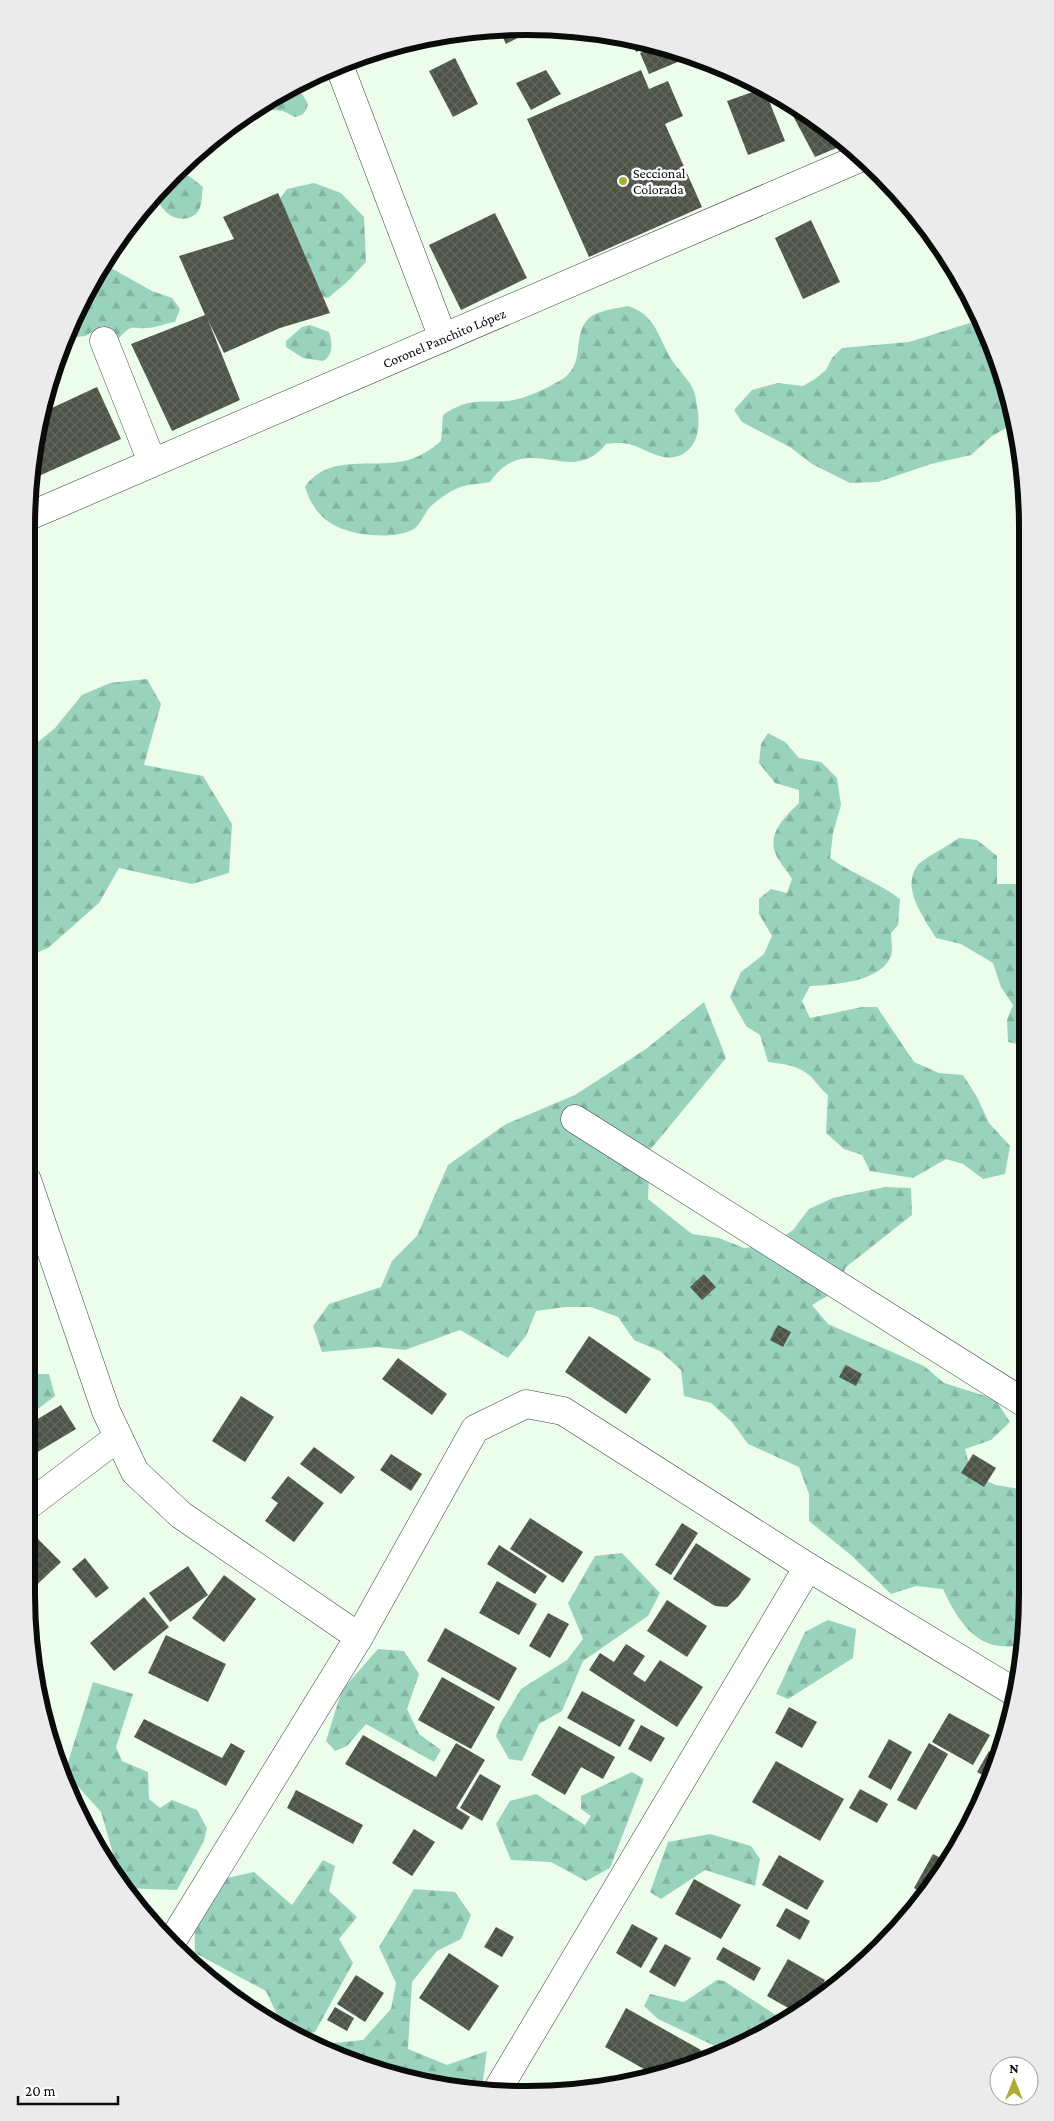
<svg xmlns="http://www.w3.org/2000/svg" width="1054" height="2121" font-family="'Crimson Pro',serif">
<defs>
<pattern id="forest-firs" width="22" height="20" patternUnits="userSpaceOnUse" patternTransform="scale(1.25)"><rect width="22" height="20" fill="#99d3bd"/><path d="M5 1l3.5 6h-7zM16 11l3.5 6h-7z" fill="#82b4a1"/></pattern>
<pattern id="building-cross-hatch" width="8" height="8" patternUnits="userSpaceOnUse" patternTransform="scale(1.25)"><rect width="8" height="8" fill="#4e5348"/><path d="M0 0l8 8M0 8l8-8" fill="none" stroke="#63675e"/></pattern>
</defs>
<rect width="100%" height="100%" fill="#edfdeb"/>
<g fill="url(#forest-firs)">
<path d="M291 87 301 92 308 104C306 113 303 115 295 117L283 111 262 109 260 106 276 93Z"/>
<path d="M175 174 189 176 203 187C201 195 203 200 200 207 196 221 176 222 166 212 162 208 158 201 154 196Z"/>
<polygon points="314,183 341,193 364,217 366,262 347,282 328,298 305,293 268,214 287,189"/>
<path d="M104 264 152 291 172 298 180 309 175 322C166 323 156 328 147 328 130 330 134 322 119 338L112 336 103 326 85 336 66 338 78 306Z"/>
<path d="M628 306C655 315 657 334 670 357 677 369 689 379 694 391 696 396 696 402 697 406 700 423 700 444 683 454 665 464 648 450 632 445 623 442 615 443 606 444 571 489 527 428 490 482 481 484 472 484 464 486 452 489 440 498 431 506 424 512 421 526 412 530 399 536 385 536 371 535 338 532 315 520 305 487 327 454 371 468 404 461 418 458 431 450 441 441L443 415C469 397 480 403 508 401 526 399 547 388 561 380 587 364 571 337 588 319 597 310 616 309 628 306Z"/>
<polygon points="979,317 990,336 1013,424 992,436 971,455 931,464 878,482 850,483 812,464 790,447 742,422 734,410 752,390 778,383 803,386 815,379 826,370 832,358 842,348 909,342 973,322"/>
<path d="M310 325 329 332C332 342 334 355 323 361L303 358 286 347V341L302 327Z"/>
<polygon points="147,679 161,704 144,765 203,776 232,824 229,873 192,884 119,868 99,903 48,948 27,957 27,751 55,728 82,695 110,683"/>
<path d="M768 733 785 742 799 758 821 762 837 778 841 805 833 833 830 858C853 874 879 883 900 899L898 925 891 933C891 939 893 950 891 956 881 982 833 985 810 986L802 1001 810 1018 862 1007H877L914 1062 939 1073 963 1075 977 1097 989 1123 1010 1146 1005 1174 983 1179 963 1164 946 1159 913 1178 870 1171 862 1155 844 1149 826 1133 828 1095C820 1089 816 1081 809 1075 797 1065 783 1064 768 1062L760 1035 746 1026 730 997 741 972 764 954 772 936 759 914V899L771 889 787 893 792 879C787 870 776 859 774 849 770 830 787 815 799 803V790L775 783 759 763 761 744Z"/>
<path d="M959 838 977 840 997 856V884H1025V1046L1008 1042 1007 1020 1013 1005 1001 987 993 963 961 944 936 938C924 918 901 889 917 866 921 860 951 844 959 838Z"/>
<path d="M704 1002 726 1058 650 1150 648 1199 692 1234 719 1238 744 1248 771 1245 793 1230 809 1209 833 1198 885 1187 911 1188 912 1215 846 1267 836 1291 812 1305 828 1324 924 1366 944 1383 995 1399 1010 1422 991 1440 965 1449 972 1475 996 1485 1026 1490 1027 1626 1023 1646C1016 1646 1007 1647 999 1646 970 1642 954 1613 943 1589L916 1586 891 1594 852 1556 809 1521V1494L799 1467 748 1444 732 1422 711 1403 684 1396 681 1370 660 1351 634 1340 618 1317 591 1307H565L536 1311 526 1336 508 1358 460 1330 405 1350 377 1347 322 1352 313 1326 329 1304 381 1287 392 1261 417 1236 448 1165 506 1124 575 1095 646 1049Z"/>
<polygon points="26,1374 49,1374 55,1396 26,1418"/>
<polygon points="622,1553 660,1593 648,1616 583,1661 562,1711 539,1724 522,1761 509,1759 496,1736 500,1724 521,1689 567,1660 583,1639 568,1603 595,1556"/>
<polygon points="828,1620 856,1629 853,1658 788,1699 776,1694 805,1632"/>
<polygon points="378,1649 404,1651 419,1674 407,1709 419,1734 441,1750 434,1762 366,1724 347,1746 335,1751 326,1741 342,1690"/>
<polygon points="93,1682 133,1694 116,1747 122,1761 148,1772 149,1799 160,1808 172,1800 197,1810 207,1828 204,1841 177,1890 123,1888 101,1812 65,1772"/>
<polygon points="632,1772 644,1779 610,1868 586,1881 551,1862 511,1860 496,1824 510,1801 536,1794 585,1825 591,1816 581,1809 581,1796"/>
<polygon points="710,1834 751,1846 760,1859 755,1886 705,1870 661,1899 650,1892 668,1842"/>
<polygon points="323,1860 335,1866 329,1891 357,1917 339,1939 353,1963 315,2032 295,2037 285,2032 266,1991 195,1953 194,1902 213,1881 254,1872 292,1905"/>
<polygon points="414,1889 455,1892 471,1915 461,1939 437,1951 412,1982 408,2049 447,2065 487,2051 482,2087 477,2091 429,2085 336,2057 323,2050 334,2043 363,2040 391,2009 396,1983 379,1947"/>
<path d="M717 1980 724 1981 785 2021C767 2032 745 2050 723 2050L658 2019 644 2006 650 1994 684 2002Z"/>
</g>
<g fill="url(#building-cross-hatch)">
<polygon points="536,28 506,44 499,29 510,29"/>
<polygon points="631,39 656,43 657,44 636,52"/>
<polygon points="660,45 692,56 649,74 640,53"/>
<polygon points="455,58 478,104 453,117 429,71"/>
<polygon points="546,70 561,94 531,110 516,83"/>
<polygon points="641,70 649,89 668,81 683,116 665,124 702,207 589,257 527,119"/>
<polygon points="764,88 785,141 748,155 727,101"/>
<polygon points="785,101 832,130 846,144 815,157"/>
<polygon points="278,193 330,313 280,328 224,353 208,320 240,400 172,431 131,344 205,315 179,256 234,239 223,217"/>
<polygon points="495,213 527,278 461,310 429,245"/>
<polygon points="811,220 840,282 803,299 775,238"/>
<polygon points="97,387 121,439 30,480 41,413"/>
<polygon points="704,1274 716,1287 702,1300 690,1287"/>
<polygon points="778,1325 791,1332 783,1347 770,1340"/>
<polygon points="589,1336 651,1379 626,1414 565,1372"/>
<polygon points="398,1358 447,1394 432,1415 382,1379"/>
<polygon points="846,1365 862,1374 856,1386 839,1377"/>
<polygon points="241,1396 274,1417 245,1462 212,1441"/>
<polygon points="61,1405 76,1429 26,1459 26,1426"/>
<polygon points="314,1447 355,1477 341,1494 300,1464"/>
<polygon points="391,1454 422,1474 411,1491 380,1470"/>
<polygon points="973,1454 996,1468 984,1487 961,1473"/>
<polygon points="288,1476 324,1503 294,1542 265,1521 278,1503 271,1498"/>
<polygon points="530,1518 583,1552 563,1583 510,1549"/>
<polygon points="682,1523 698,1533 671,1575 655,1565"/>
<polygon points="35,1536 61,1562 26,1595 26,1544"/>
<polygon points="696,1543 751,1579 738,1597 727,1607 715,1606 673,1579"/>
<polygon points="499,1545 547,1576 535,1594 487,1564"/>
<polygon points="85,1558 109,1588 96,1598 72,1569"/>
<polygon points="188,1566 208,1595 170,1622 149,1593"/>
<polygon points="224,1575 256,1599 224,1642 192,1618"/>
<polygon points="497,1581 537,1604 519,1635 479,1613"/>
<polygon points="144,1597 169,1627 114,1671 90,1643"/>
<polygon points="667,1600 707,1626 687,1657 647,1631"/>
<polygon points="548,1613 569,1624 550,1658 529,1646"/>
<polygon points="445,1628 517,1668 499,1701 427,1661"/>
<polygon points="166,1635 226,1664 208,1702 148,1673"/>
<polygon points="626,1644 645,1656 633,1674 645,1682 660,1660 703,1687 677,1727 589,1670 600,1653 614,1662"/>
<polygon points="442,1677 495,1707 471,1749 418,1720"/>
<polygon points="582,1691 635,1720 620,1747 567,1718"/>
<polygon points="789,1707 817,1722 802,1748 775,1733"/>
<polygon points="949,1713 990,1735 973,1765 932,1742"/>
<polygon points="144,1719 222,1758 231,1743 245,1751 226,1786 134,1737"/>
<polygon points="641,1725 665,1738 651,1762 628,1749"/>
<polygon points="559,1726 615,1757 603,1779 581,1767 565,1795 531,1775"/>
<polygon points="363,1735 436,1777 456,1743 485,1760 456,1808 470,1817 462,1830 345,1764"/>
<polygon points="889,1739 912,1752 891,1790 868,1777"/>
<polygon points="929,1743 948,1754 916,1810 897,1800"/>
<polygon points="989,1751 999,1756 990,1779 977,1772"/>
<polygon points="776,1761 844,1799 820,1841 752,1802"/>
<polygon points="480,1774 501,1786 482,1821 460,1808"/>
<polygon points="860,1789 888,1804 877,1823 849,1808"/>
<polygon points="296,1790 363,1825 353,1844 287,1808"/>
<polygon points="414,1829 435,1842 412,1876 392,1863"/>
<polygon points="933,1854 949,1862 925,1894 914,1888"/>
<polygon points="779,1855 824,1881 807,1910 762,1885"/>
<polygon points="694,1879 741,1905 721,1939 675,1914"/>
<polygon points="786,1908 810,1921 800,1940 776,1926"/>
<polygon points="903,1908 911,1912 884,1945 883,1945"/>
<polygon points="632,1924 658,1938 641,1968 616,1953"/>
<polygon points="496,1927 514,1937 502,1957 484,1947"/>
<polygon points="665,1944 691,1958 675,1987 649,1972"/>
<polygon points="723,1947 761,1968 754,1981 716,1959"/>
<polygon points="449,1953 499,1986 469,2031 419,1998"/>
<polygon points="788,1959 825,1980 812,2004 797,2013 767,1996"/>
<polygon points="356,1975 384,1993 365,2022 337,2004"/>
<polygon points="335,2007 354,2018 347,2031 327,2020"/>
<polygon points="626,2008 701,2050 694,2064 658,2077 605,2047"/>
</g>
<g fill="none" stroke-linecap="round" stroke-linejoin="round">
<defs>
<g id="minor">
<polyline points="339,65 443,338"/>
<polyline points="104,341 152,462"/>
<polyline points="27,517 860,158"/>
<polyline points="575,1119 1026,1404"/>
<polyline points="27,1180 106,1411 135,1472 181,1515 359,1637"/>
<polyline points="26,1507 117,1438"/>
<polyline points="171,1943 359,1637 475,1429 526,1404 563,1411 808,1567 1016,1693"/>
<polyline points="495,2094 808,1567"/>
</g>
</defs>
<use href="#minor" stroke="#3e3e3e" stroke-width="29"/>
<use href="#minor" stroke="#fff" stroke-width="28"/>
</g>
<circle fill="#abae30" stroke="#fff" stroke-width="2" cx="623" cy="181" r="5"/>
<g text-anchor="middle" stroke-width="5" stroke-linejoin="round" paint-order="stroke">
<g font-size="14" fill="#0b0b0b" stroke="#fff" text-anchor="start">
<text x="633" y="178">Seccional<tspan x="633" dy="16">Colorada</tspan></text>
</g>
<g font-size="14" fill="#0b0b0b" stroke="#fff">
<text transform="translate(444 338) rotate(-23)" y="5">Coronel Panchito López</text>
</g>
</g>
<path d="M0 0H1054V2121H0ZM527 35H527A492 492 0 0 1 1019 527V1594A492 492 0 0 1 527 2086H527A492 492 0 0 1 35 1594V527A492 492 0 0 1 527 35Z" fill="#ebebeb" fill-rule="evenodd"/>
<path fill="none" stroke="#0b0b0b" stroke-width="6" d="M527 35H527A492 492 0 0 1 1019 527V1594A492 492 0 0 1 527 2086H527A492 492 0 0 1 35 1594V527A492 492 0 0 1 527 35Z"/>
<g transform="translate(1014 2081)"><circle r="24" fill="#ffffff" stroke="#9d9d9d"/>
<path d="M0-4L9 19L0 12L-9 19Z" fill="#abae30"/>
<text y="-8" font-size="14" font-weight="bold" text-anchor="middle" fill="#0b0b0b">N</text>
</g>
<path d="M18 2096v8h100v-8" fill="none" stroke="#0b0b0b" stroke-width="2.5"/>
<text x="25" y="2096" font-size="15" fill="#0b0b0b" stroke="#ffffff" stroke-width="4" paint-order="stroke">20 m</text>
</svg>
